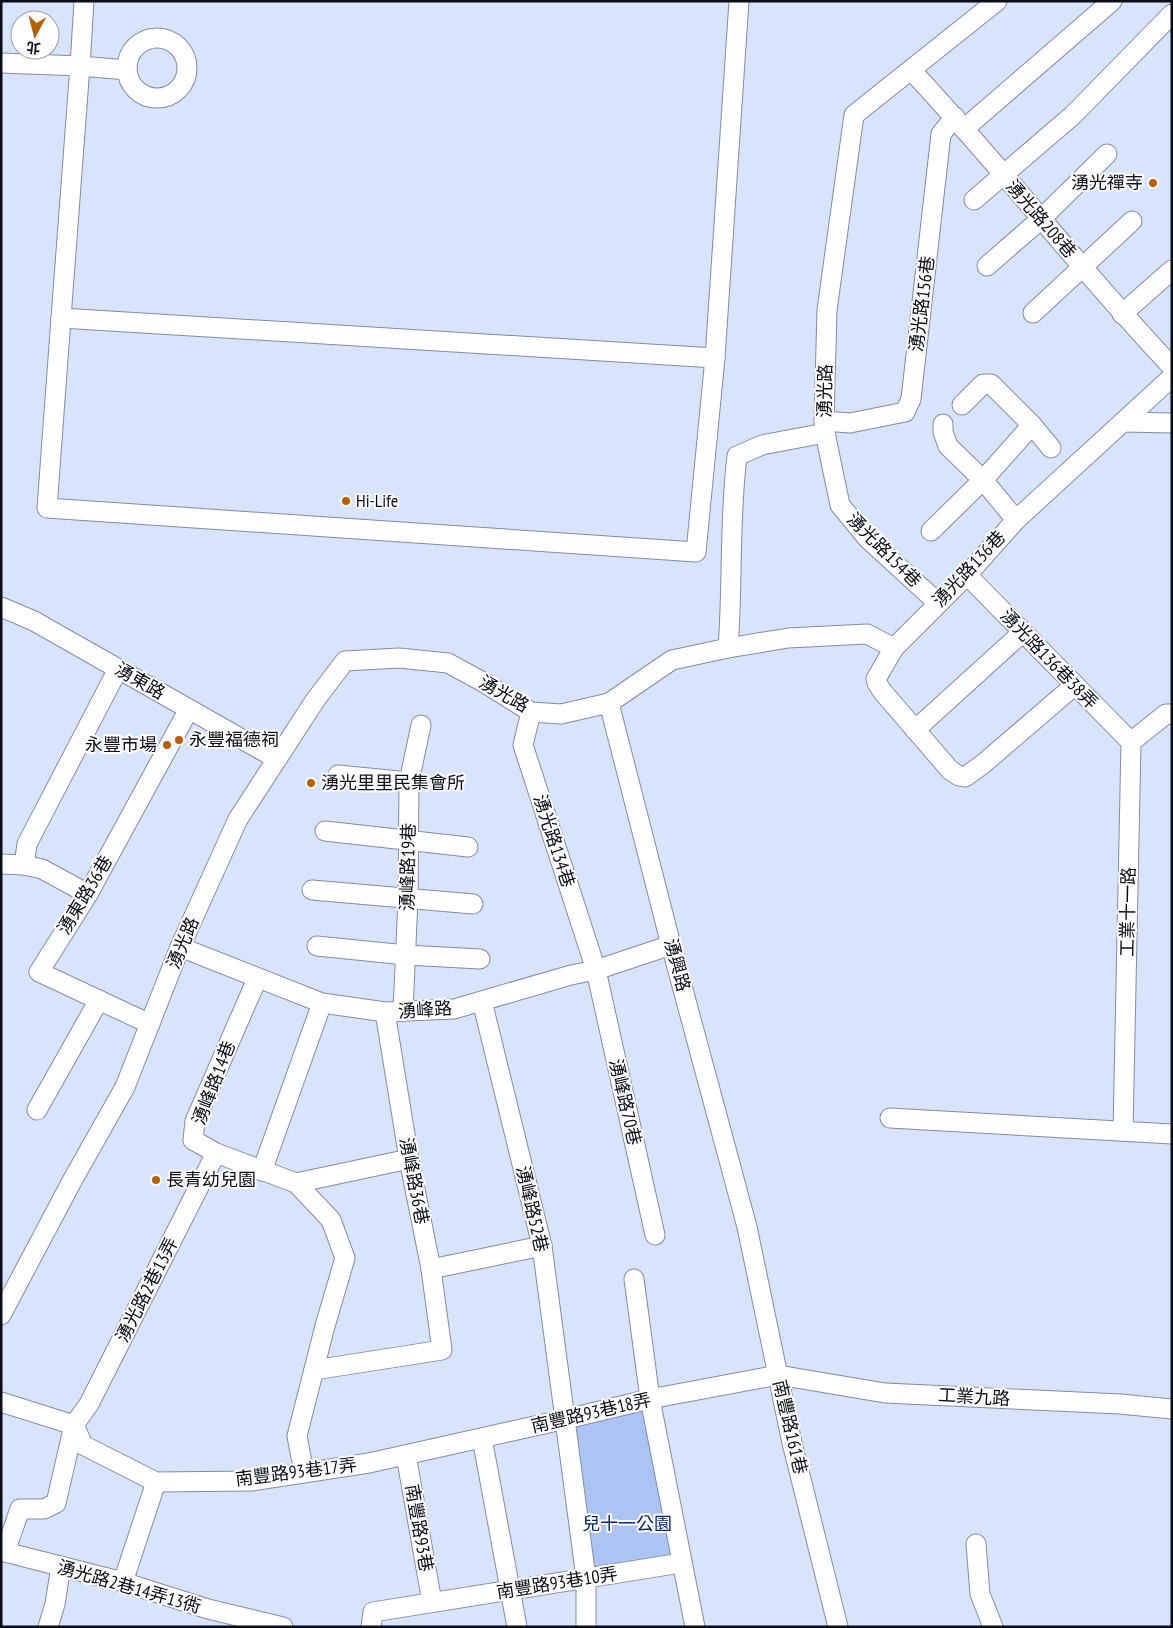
<svg xmlns="http://www.w3.org/2000/svg" width="1173" height="1628" font-family="'PT Sans Narrow','Noto Sans TC',sans-serif">
<rect width="100%" height="100%" fill="#d8e4fd"/>
<polygon fill="#acc4f4" points="645,1409 671,1555 595,1567 576,1425"/>
<g fill="none" stroke-linecap="round" stroke-linejoin="round">
<defs>
<g id="minor">
<circle cx="157" cy="68" r="30"/>
<polyline points="1,63 80,66 84,1"/>
<polyline points="127,70 80,66 61,318 715,358 739,1"/>
<path d="M911 70C1001 166 1081 271 1172 367"/>
<polyline points="964,129 1112,1"/>
<polyline points="974,200 1073,115 1172,14"/>
<polyline points="987,266 1041,219 1107,154"/>
<polyline points="1033,313 1132,221"/>
<polyline points="1122,314 1172,270"/>
<polyline points="61,318 47,508 696,552 715,358"/>
<polyline points="962,405 983,384 991,384 1032,425 1051,448"/>
<polyline points="824,421 850,423 905,412 911,399 941,134 955,117"/>
<polyline points="1123,422 1172,423"/>
<polyline points="943,424 943,432 948,446 983,480 1016,520"/>
<polyline points="825,433 840,505 868,539 938,603"/>
<polyline points="931,531 983,480 1032,425"/>
<polyline points="967,575 1131,742"/>
<polyline points="1,607 34,621 277,759"/>
<polyline points="728,648 788,638 867,634 894,648 967,575 1016,520 1172,377"/>
<polyline points="894,648 876,679 877,683 882,691 950,770 959,776 965,777 983,764 1075,685"/>
<polyline points="609,703 671,945 747,1227 792,1443 838,1627"/>
<polyline points="531,712 523,745 596,970 655,1235"/>
<polyline points="915,730 1023,632"/>
<polyline points="338,775 409,782"/>
<polyline points="325,831 468,847"/>
<polyline points="1,864 24,865 42,869 88,894"/>
<polyline points="24,865 27,844 118,669"/>
<polyline points="312,890 473,904"/>
<polyline points="317,946 406,955 480,959"/>
<polyline points="180,947 322,1003 385,1012 454,1009 571,975 596,970 671,945"/>
<polyline points="257,979 195,1121 193,1140 216,1153 296,1183 331,1220 345,1258 325,1326 297,1436 304,1473"/>
<polyline points="482,1001 542,1246 586,1578 586,1627"/>
<polyline points="403,1011 408,899 409,782 421,725"/>
<polyline points="150,1024 39,972 88,894 189,709"/>
<polyline points="37,1110 99,1000"/>
<polyline points="890,1118 1172,1134"/>
<polyline points="1123,1131 1131,742 1166,714 1172,714"/>
<polyline points="216,1153 89,1404 74,1425 56,1503 44,1509 20,1509 5,1552 123,1582 208,1609 283,1627"/>
<polyline points="262,1171 322,1003"/>
<polyline points="296,1183 409,1159"/>
<polyline points="431,1269 542,1246"/>
<polyline points="634,1279 650,1399 695,1627"/>
<path d="M1 1315 72 1181 125 1087 180 947 238 819 316 699 345 661 399 658 448 663 483 682 531 712 561 714 609 703 672 660 728 648C733 584 729 520 737 456L762 445 825 433 824 421 827 310 854 115 997 1"/>
<polyline points="314,1370 442,1350 431,1269 409,1159 385,1012"/>
<polyline points="1,1402 74,1425 83,1445 156,1482 252,1481 369,1463 566,1419 650,1399 778,1375 885,1393 1120,1404 1172,1409"/>
<polyline points="482,1438 517,1627"/>
<polyline points="406,1455 432,1602"/>
<polyline points="976,1544 980,1594 993,1627"/>
<polyline points="123,1582 156,1482"/>
<polyline points="48,1627 55,1604 61,1566"/>
<polyline points="371,1627 373,1612 681,1563"/>
</g>
</defs>
<use href="#minor" stroke="#818ca3" stroke-width="21"/>
<use href="#minor" stroke="#fff" stroke-width="19"/>
</g>
<g fill="#ba5e05" stroke="#fff" stroke-width="2">
<circle cx="1153" cy="183" r="5"/>
<circle cx="346" cy="501" r="5"/>
<circle cx="179" cy="740" r="5"/>
<circle cx="167" cy="745" r="5"/>
<circle cx="311" cy="783" r="5"/>
<circle cx="156" cy="1180" r="5"/>
</g>
<g text-anchor="middle" stroke-width="4" stroke-linejoin="round" paint-order="stroke">
<g font-size="18" fill="#090d15" stroke="#fff" text-anchor="start">
<text x="1143" y="189" text-anchor="end">湧光禪寺</text>
<text x="356" y="507">Hi-Life</text>
<text x="189" y="746">永豐福德祠</text>
<text x="157" y="751" text-anchor="end">永豐市場</text>
<text x="321" y="789">湧光里里民集會所</text>
<text x="166" y="1186">長青幼兒園</text>
</g>
<g font-size="18" fill="#090d15" stroke="#fff">
<text transform="translate(1041 219) rotate(49)" y="6">湧光路208巷</text>
<text transform="translate(922 304) rotate(-83)" y="6">湧光路156巷</text>
<text transform="translate(825 391) rotate(-89)" y="6">湧光路</text>
<text transform="translate(884 550) rotate(45)" y="6">湧光路154巷</text>
<text transform="translate(969 569) rotate(-47)" y="6">湧光路136巷</text>
<text transform="translate(1049 659) rotate(46)" y="6">湧光路136巷38弄</text>
<text transform="translate(140 681) rotate(30)" y="6">湧東路</text>
<text transform="translate(504 694) rotate(30)" y="6">湧光路</text>
<text transform="translate(554 841) rotate(72)" y="6">湧光路134巷</text>
<text transform="translate(408 867) rotate(-89)" y="6">湧峰路19巷</text>
<text transform="translate(85 895) rotate(-59)" y="6">湧東路36巷</text>
<text transform="translate(1128 912) rotate(-89)" y="6">工業十一路</text>
<text transform="translate(183 943) rotate(-67)" y="6">湧光路</text>
<text transform="translate(677 965) rotate(75)" y="6">湧興路</text>
<text transform="translate(425 1010) rotate(-4)" y="6">湧峰路</text>
<text transform="translate(214 1083) rotate(-69)" y="6">湧峰路14巷</text>
<text transform="translate(625 1102) rotate(77)" y="6">湧峰路70巷</text>
<text transform="translate(414 1181) rotate(79)" y="6">湧峰路36巷</text>
<text transform="translate(532 1209) rotate(77)" y="6">湧峰路52巷</text>
<text transform="translate(147 1290) rotate(-63)" y="6">湧光路2巷13弄</text>
<text transform="translate(974 1397) rotate(3)" y="6">工業九路</text>
<text transform="translate(591 1413) rotate(-13)" y="6">南豐路93巷18弄</text>
<text transform="translate(790 1427) rotate(77)" y="6">南豐路161巷</text>
<text transform="translate(296 1472) rotate(-7)" y="6">南豐路93巷17弄</text>
<text transform="translate(419 1528) rotate(80)" y="6">南豐路93巷</text>
<text transform="translate(557 1583) rotate(-9)" y="6">南豐路93巷10弄</text>
<text transform="translate(129 1587) rotate(16)" y="6">湧光路2巷14弄13衖</text>
</g>
<g font-size="18" fill="#0a246b" stroke="#fff">
<text x="627" y="1530">兒十一公園</text>
</g>
</g>
<rect width="1173" height="1628" fill="none" stroke="#090d15" stroke-width="5"/>
<g transform="translate(35 35) rotate(187)"><circle r="24" fill="#ffffff" stroke="#9d9ea1"/>
<path d="M0-4L9 19L0 12L-9 19Z" fill="#ba5e05"/>
<text y="-8" font-size="14" font-weight="bold" text-anchor="middle" fill="#090d15">北</text>
</g>
</svg>
